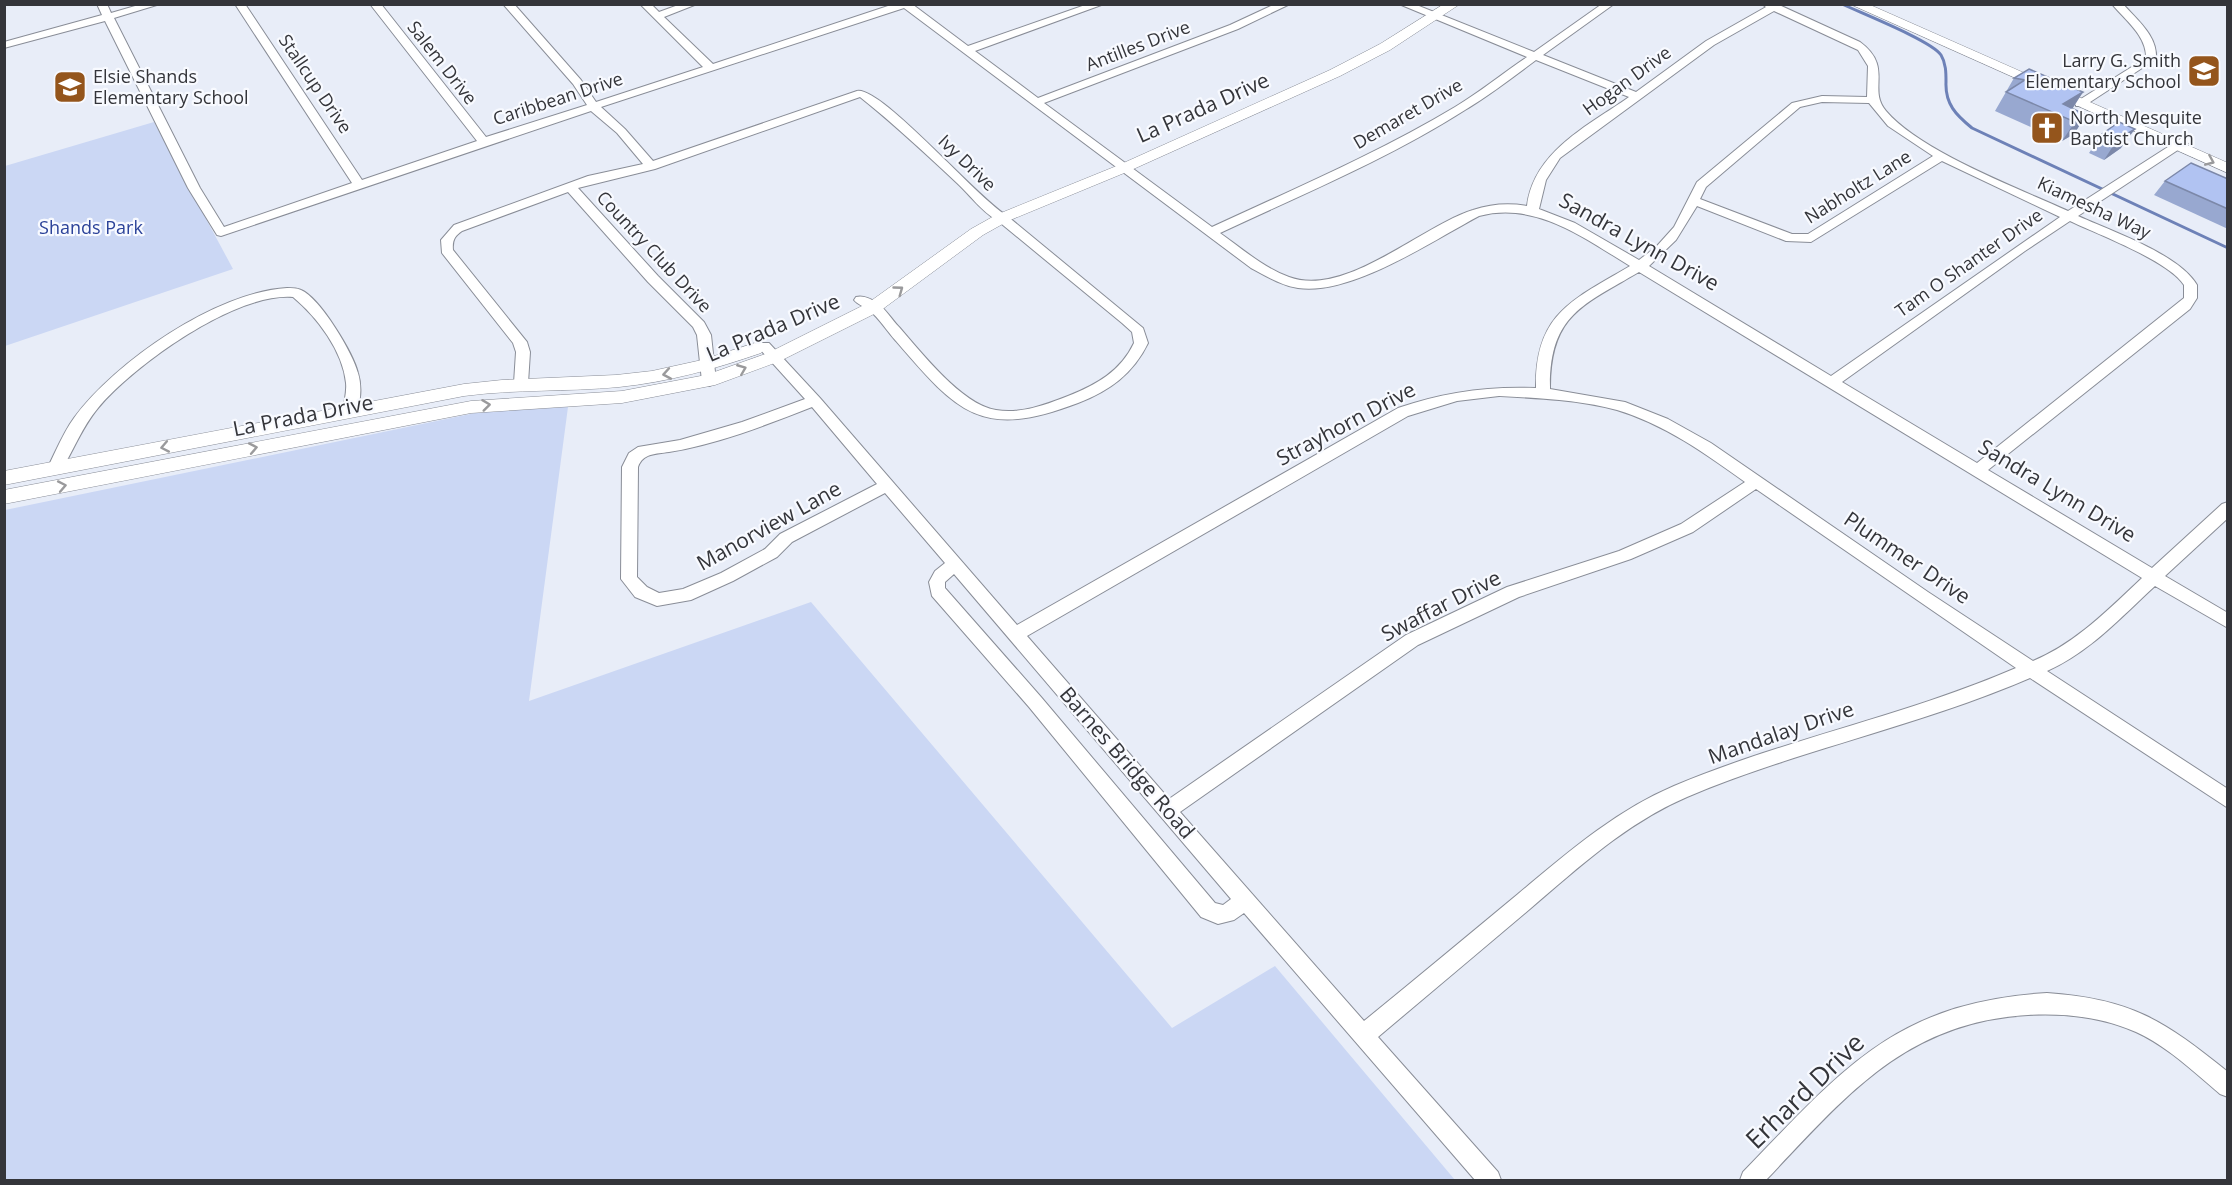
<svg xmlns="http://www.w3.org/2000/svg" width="2232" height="1185" font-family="'Open Sans',sans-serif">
<rect width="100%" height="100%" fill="#e8edf8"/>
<g fill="#cbd7f4">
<polygon points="154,122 233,269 5,346 5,166"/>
<polygon points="568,407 529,701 811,602 1172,1028 1275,966 1455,1180 5,1180 5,510 480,412"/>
</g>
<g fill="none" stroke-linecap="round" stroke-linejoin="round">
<path stroke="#6d81b7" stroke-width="3" d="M1842 4C1861 13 1932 41 1941 55 1946 63 1946 73 1946 82 1945 104 1956 115 1972 128L2228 248"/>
<defs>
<g id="minor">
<path d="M97 4H107L111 13 142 4H160L114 18 200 188 224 227 352 183 235 4H245L362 180 477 141 370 4H381L486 137 587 105 573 84 503 4H514L581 80 596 102 703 67 640 4H651L659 12 681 4H697L664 17 713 64 894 4H912L968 46 1088 4H1104L975 51 1038 98 1230 25 1275 4H1290L1238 29 1044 103 1212 227C1294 189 1378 153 1455 107 1480 92 1503 73 1527 57L1399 4H1414L1534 52 1602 4H1614L1543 55 1636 92 1706 41 1766 7 1762 4H1777L1860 42C1894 67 1867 89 1886 111 1921 152 2018 188 2068 211L2185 136H2193V140L2078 216C2111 231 2179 254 2197 285V298L2190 309 1988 470 2152 568 2222 504 2228 502V518L2165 576 2228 613V628L2155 586C2121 617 2090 652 2047 671L2228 789V808L2030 678C1919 726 1798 750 1687 797 1628 822 1579 867 1531 908 1480 951 1429 994 1378 1037L1498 1172 1501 1180H1475L1244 913 1234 920 1218 924 1201 917 1029 707 932 596 929 582 935 571 945 563 885 493 792 542 777 557 733 581 691 600 657 606 635 597 621 579 622 467 629 453 638 447 680 440 742 422 805 399 757 346 759 343H769L820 398 1017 625 1398 408C1444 392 1487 386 1536 388 1535 313 1573 300 1630 266 1584 238 1536 201 1479 216 1432 241 1351 296 1298 288 1280 285 1266 276 1251 268L904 8 601 107 625 129 653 161 857 91C881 86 978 199 1006 215L1143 328 1148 343C1133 374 1109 391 1078 403 981 440 958 413 896 341 887 331 879 318 869 310 864 306 858 305 854 300L856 297C864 295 871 299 877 303 886 309 892 320 899 327 921 352 962 405 996 410 1021 414 1045 405 1068 396 1096 385 1121 371 1134 343L1132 332 1122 323 998 221C981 211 971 196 957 183 925 153 894 124 860 97L655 169 578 188 658 276 704 322 711 335 716 381 714 384 709 386 702 381 697 335 693 327 648 282 568 192 462 231C455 236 452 240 453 250L527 342 530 352 528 383 521 388 514 383 516 352 513 343 442 253 441 240 454 225 588 176 643 164 617 133 591 111 221 236 217 235 188 188 105 21 4 48V42L102 15ZM1774 11 1858 50 1868 66 1867 97 1822 96 1792 103 1697 182 1674 227 1656 247 1639 260 1575 223 1539 209 1546 180 1560 158 1714 45ZM1536 60 1629 97C1588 126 1534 151 1527 206 1509 203 1491 204 1473 210 1421 226 1346 298 1289 277 1264 268 1241 248 1220 233 1301 195 1390 158 1465 110 1490 95 1513 77 1536 60ZM1822 102 1869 103 1888 126 1933 156 1808 234H1792L1700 199 1706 187 1800 107ZM1942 161 2060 217 1831 376 1649 266 1676 240 1697 206 1786 241 1811 242ZM2070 221C2097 234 2169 261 2184 285V298L1977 463 1842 382 2025 251ZM1639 272 2142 578C2108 610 2076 643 2033 661L1928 592 1711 443 1668 419 1625 402 1550 389C1549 315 1583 305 1639 272ZM1499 396C1538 398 1579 400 1617 410 1664 424 1706 454 1745 482L1681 524 1619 551 1507 587 1406 635 1169 799 1027 636 1408 416 1457 401ZM812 407 877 484 780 534 765 549 721 573 683 589 659 593 647 587 637 577 638 467C643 453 656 454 669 452 718 444 766 425 812 407ZM1756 489 2016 668C1905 716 1785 739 1674 786 1615 811 1566 854 1518 894 1467 936 1416 979 1364 1021L1180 812 1418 645 1519 597 1631 559 1693 532ZM954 574 1231 899 1223 905 1215 903 1041 697 945 588V582Z"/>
<path d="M2112 4H2123C2137 20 2158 36 2156 59L2084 106H2076V102L2146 58C2147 36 2125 20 2112 4Z"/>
<path d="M287 288C291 288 297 288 301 290 320 298 353 353 358 373 362 386 361 403 355 415L350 416 343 411C344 402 347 392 346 383 343 351 317 317 293 297 236 292 134 365 98 408 82 427 74 449 61 471H51L48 467C56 451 63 433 74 418 115 362 216 292 287 288Z"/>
<path d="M2047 993C2132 999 2163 1020 2228 1072V1097L2220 1094C2194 1072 2167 1046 2136 1032 2102 1017 2065 1013 2028 1015 1905 1022 1845 1097 1766 1180H1740L1743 1172C1842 1070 1895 1002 2047 993Z"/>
</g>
<g id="major">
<polygon points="1444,4 1460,4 1390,50 1340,76 1129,171 1008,221 983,235 880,311 780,361 715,385 622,403 471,413 4,504 4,490 471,401 622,391 706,375 768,353 868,303 971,229 996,215 1119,165 1330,70 1380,44"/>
<polygon points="1850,4 1868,4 2228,163 2228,173"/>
<path d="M755 343 761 345 764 349 761 353C715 369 668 382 619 387 567 392 516 389 464 396L4 485V471L464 384 502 380 616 375 652 371 702 360Z"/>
</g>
</defs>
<use href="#minor" stroke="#898d97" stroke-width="2"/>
<use href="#major" stroke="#898d97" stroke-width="1"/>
<use href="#minor" fill="#fff" fill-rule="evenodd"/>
<use href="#major" fill="#fff" fill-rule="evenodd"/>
</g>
<g fill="#98a8d0">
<polygon points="2014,78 2083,92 2072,108 2086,115 2074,134 2062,141 1995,111"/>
<polygon points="2119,122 2121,148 2104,160 2089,153 2102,134"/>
<polygon points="2228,179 2228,229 2154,195 2165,181"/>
</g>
<g fill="#7c88a9">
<polygon points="2083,92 2071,111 2063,104"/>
<polygon points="2086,115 2074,134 2062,141 2075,122"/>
<polygon points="2135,129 2121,148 2104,160 2117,140"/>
</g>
<g fill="#b1c3f2" stroke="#7c88a9" stroke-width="1.5">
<polygon points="2029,69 2083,92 2063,104 2086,115 2075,122 2006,92 2025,80 2014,78"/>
<polygon points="2119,122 2135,129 2117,140 2102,134"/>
<polygon points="2191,163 2228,179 2228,209 2165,181"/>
</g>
<defs><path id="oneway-chevron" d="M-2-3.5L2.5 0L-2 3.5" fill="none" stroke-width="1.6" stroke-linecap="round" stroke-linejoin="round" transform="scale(1.5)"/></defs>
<g stroke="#9a9a9c">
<use href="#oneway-chevron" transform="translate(2210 161) rotate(23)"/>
<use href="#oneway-chevron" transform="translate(899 290) rotate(-36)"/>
<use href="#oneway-chevron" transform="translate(742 369) rotate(-22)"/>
<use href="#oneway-chevron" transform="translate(667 374) rotate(170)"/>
<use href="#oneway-chevron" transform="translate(486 405) rotate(-7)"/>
<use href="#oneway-chevron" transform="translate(165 447) rotate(169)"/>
<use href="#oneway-chevron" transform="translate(253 448) rotate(-11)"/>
<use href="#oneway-chevron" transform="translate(62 486) rotate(-11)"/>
</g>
<defs>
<symbol id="school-square" viewBox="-11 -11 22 22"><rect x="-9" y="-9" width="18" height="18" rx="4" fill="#94551c" stroke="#f8faff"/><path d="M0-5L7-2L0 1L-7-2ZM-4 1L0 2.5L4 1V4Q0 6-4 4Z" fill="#fff"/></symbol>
<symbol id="church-square" viewBox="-11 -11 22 22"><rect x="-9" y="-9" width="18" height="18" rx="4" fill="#94551c" stroke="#f8faff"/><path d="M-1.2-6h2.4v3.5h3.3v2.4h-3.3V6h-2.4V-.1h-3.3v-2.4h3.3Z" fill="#fff"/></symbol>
</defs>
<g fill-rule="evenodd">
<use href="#school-square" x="2185" y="52" width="38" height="38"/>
<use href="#school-square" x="51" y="68" width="38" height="38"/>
<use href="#church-square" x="2028" y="109" width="38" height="38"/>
</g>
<g text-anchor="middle" stroke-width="4.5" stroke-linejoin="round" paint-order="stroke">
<g font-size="18" fill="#34353a" stroke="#f8faff">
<text transform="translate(1138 46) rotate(-21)" y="6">Antilles Drive</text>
<text transform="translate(442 63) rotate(52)" y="6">Salem Drive</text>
<text transform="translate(1627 81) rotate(-36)" y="6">Hogan Drive</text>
<text transform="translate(315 84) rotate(56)" y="6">Stallcup Drive</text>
<text transform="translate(558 99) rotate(-18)" y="6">Caribbean Drive</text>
<text transform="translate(1408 114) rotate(-30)" y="6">Demaret Drive</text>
<text transform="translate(967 163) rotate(44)" y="6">Ivy Drive</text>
<text transform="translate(1858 187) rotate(-32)" y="6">Nabholtz Lane</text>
<text transform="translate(2094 208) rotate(25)" y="6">Kiamesha Way</text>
<text transform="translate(654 252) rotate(47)" y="6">Country Club Drive</text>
<text transform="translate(1969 263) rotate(-35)" y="6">Tam O Shanter Drive</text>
</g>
<g font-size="18" fill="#34353a" stroke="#f8faff" text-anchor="start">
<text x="2181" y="67" text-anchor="end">Larry G. Smith<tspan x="2181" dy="21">Elementary School</tspan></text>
<text x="93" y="83">Elsie Shands<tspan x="93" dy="21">Elementary School</tspan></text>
<text x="2070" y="124">North Mesquite<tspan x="2070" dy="21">Baptist Church</tspan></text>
</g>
<g font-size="18" fill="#2b4299" stroke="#f8faff">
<text x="91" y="234">Shands Park</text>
</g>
<g font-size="21" fill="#34353a" stroke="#f8faff">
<text transform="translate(1203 108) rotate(-24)" y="7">La Prada Drive</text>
<text transform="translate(1639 242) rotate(29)" y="7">Sandra Lynn Drive</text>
<text transform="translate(773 328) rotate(-23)" y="7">La Prada Drive</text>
<text transform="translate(303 416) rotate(-11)" y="7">La Prada Drive</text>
<text transform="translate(1346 424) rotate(-28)" y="7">Strayhorn Drive</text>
<text transform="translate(2057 491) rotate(31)" y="7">Sandra Lynn Drive</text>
<text transform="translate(769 526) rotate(-29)" y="7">Manorview Lane</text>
<text transform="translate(1907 558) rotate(34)" y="7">Plummer Drive</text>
<text transform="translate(1441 606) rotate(-27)" y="7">Swaffar Drive</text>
<text transform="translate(1781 733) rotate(-19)" y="7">Mandalay Drive</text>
<text transform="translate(1127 763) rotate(49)" y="7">Barnes Bridge Road</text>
</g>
<g font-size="26" fill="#34353a" stroke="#f8faff">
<text transform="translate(1805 1091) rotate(-44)" y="9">Erhard Drive</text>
</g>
</g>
<rect width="2232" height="1185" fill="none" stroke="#34353a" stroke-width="12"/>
</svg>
